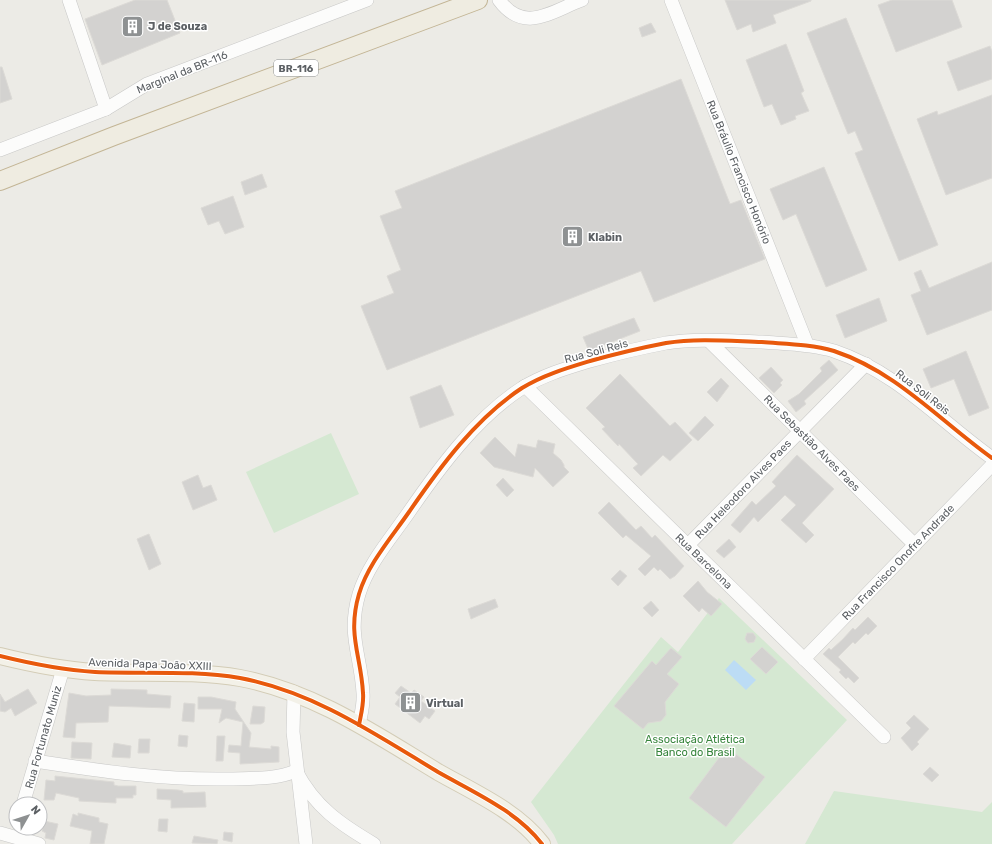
<svg xmlns="http://www.w3.org/2000/svg" width="992" height="844" font-family="Rubik,sans-serif">
<rect width="100%" height="100%" fill="#ecebe6"/>
<g fill="#d5e8d2">
<polygon points="331,433 359,494 274,533 246,472"/>
<polygon points="719,598 847,720 732,844 558,844 554,835 531,802 661,637 678,652"/>
<polygon points="834,791 982,812 992,802 992,844 805,844"/>
</g>
<polygon fill="#bcdcf5" points="734,660 756,680 746,690 725,670"/>
<g fill="#d3d2d0" stroke="#dcdad6">
<polygon points="135,0 167,0 180,33 102,65 85,19"/>
<polygon points="725,0 811,0 811,1 773,15 776,23 753,32 751,24 737,30"/>
<polygon points="892,0 952,0 962,27 896,52 878,5"/>
<polygon points="846,18 938,245 899,261 855,153 863,150 855,131 848,134 807,33"/>
<polygon points="651,23 656,32 642,37 639,28"/>
<polygon points="786,44 804,91 801,93 809,111 795,116 796,119 781,125 772,104 764,107 746,60"/>
<polygon points="990,46 992,52 992,79 958,91 947,62"/>
<polygon points="0,67 2,67 12,99 0,103"/>
<polygon points="681,79 730,204 741,200 765,259 654,302 641,271 387,370 361,306 394,293 387,276 401,270 380,216 402,208 395,191"/>
<polygon points="992,95 992,178 946,195 917,119 937,111 938,115"/>
<polygon points="824,167 867,270 826,287 796,214 783,220 770,189"/>
<polygon points="262,174 267,187 245,195 241,182"/>
<polygon points="233,196 244,227 225,234 219,221 208,225 201,208"/>
<polygon points="992,262 992,310 927,335 911,295 921,291 914,273 921,270 929,288"/>
<polygon points="879,298 887,321 845,338 836,315"/>
<polygon points="634,318 640,331 589,351 583,337"/>
<polygon points="966,351 989,408 969,416 954,379 931,388 923,369"/>
<polygon points="829,360 838,370 804,401 806,404 796,412 788,401 799,394 822,371 820,368"/>
<polygon points="771,367 783,380 780,383 782,385 774,393 759,378"/>
<polygon points="620,374 670,426 675,422 692,440 670,461 663,455 641,476 633,468 638,464 619,444 618,446 602,429 605,427 586,408"/>
<polygon points="721,378 729,386 717,402 707,392"/>
<polygon points="441,385 454,415 420,428 410,397"/>
<polygon points="705,416 714,425 698,441 689,433"/>
<polygon points="495,437 515,457 518,444 536,448 538,440 555,444 553,453 561,460 564,465 564,467 569,472 553,487 535,468 533,477 494,467 480,453"/>
<polygon points="797,455 834,489 802,523 814,535 806,543 781,520 796,505 785,495 758,522 754,517 740,533 731,525 752,501 756,505 776,486 772,482"/>
<polygon points="198,475 203,488 211,485 217,500 193,510 182,482"/>
<polygon points="503,478 514,490 507,497 496,485"/>
<polygon points="609,502 636,530 641,526 652,538 655,535 684,566 675,576 670,579 660,569 658,571 654,567 645,576 638,569 651,556 626,535 623,538 598,513"/>
<polygon points="149,534 161,564 149,570 137,539"/>
<polygon points="729,539 736,547 724,558 716,551"/>
<polygon points="620,570 627,576 618,586 611,579"/>
<polygon points="698,581 707,592 722,604 711,616 702,608 699,612 683,596"/>
<polygon points="495,599 498,607 471,619 468,609"/>
<polygon points="651,601 659,610 652,617 643,608"/>
<polygon points="868,617 877,626 868,635 866,633 855,644 853,642 838,657 859,678 854,683 848,677 846,679 839,672 841,670 823,654 829,648 831,650 843,639 853,628 855,630"/>
<polygon points="747,633 753,633 756,637 754,642 748,643 745,639"/>
<polygon points="762,647 778,662 766,674 750,659"/>
<polygon points="671,648 682,657 667,674 679,684 665,702 666,715 661,721 648,723 643,729 614,706 652,661 656,665"/>
<polygon points="401,686 411,693 414,690 424,697 421,701 435,711 429,719 425,716 420,723 395,704 400,697 395,693"/>
<polygon points="28,689 37,703 15,716 11,708 5,712 0,711 0,694 5,702"/>
<polygon points="111,689 147,690 147,694 171,696 170,708 109,706 108,722 76,723 75,738 63,737 69,693 86,696 111,695"/>
<polygon points="198,697 211,697 236,702 235,709 251,733 249,747 271,749 271,746 279,747 279,762 240,764 240,753 228,752 229,745 241,746 243,722 226,718 219,723 222,709 198,709"/>
<polygon points="184,703 195,704 194,722 182,721"/>
<polygon points="253,706 265,707 264,722 261,724 250,724"/>
<polygon points="914,715 929,729 917,742 919,744 912,751 901,738 911,728 906,723"/>
<polygon points="179,735 188,736 187,747 178,746"/>
<polygon points="217,736 225,736 223,761 216,761"/>
<polygon points="139,739 150,739 149,753 138,753"/>
<polygon points="72,742 92,743 91,759 71,758"/>
<polygon points="114,743 131,746 130,758 112,757"/>
<polygon points="727,747 765,777 726,827 689,798"/>
<polygon points="930,767 939,775 932,782 923,774"/>
<polygon points="55,776 114,782 114,785 118,786 136,786 136,795 133,795 133,798 116,798 116,803 79,801 79,798 56,793 54,800 44,800 46,780 55,781"/>
<polygon points="157,789 178,790 183,791 183,793 205,792 206,807 171,808 171,800 157,799"/>
<polygon points="78,813 99,818 99,822 108,824 104,844 90,844 92,831 70,826 73,814 78,816"/>
<polygon points="159,819 168,819 167,832 158,831"/>
<polygon points="44,821 58,824 54,840 45,838 46,833 42,831"/>
<polygon points="224,832 233,833 232,842 223,840"/>
<polygon points="194,836 218,840 217,844 192,843"/>
</g>
<g fill="none" stroke-linecap="round" stroke-linejoin="round">
<defs>
<g id="minor">
<polyline points="69,0 106,109"/>
<path d="M499 0C524 34 550 12 582 0"/>
<polyline points="671,0 807,344"/>
<polyline points="0,150 106,109 147,84 367,0"/>
<polyline points="709,341 915,545"/>
<polyline points="525,386 884,737"/>
<polyline points="688,545 866,364"/>
<polyline points="804,659 992,465"/>
<polyline points="294,692 293,732 306,844"/>
<path d="M359 725C361 714 364 704 363 693 361 655 347 635 359 594 368 564 391 538 409 512 440 467 476 418 522 388 543 375 567 368 590 361 615 354 640 348 666 343 697 338 730 341 762 342 786 344 810 344 834 351 897 372 939 420 992 458"/>
<path d="M35 761C100 771 162 780 227 779 251 778 274 780 296 771 315 807 340 824 374 844"/>
<polyline points="23,804 63,669"/>
<polyline points="0,833 39,844"/>
</g>
<path id="major" d="M0 656C32 664 63 670 95 672 143 674 193 670 240 678 314 692 375 734 438 772 473 792 517 811 542 844"/>
<polyline id="highway" points="0,181 114,136 478,0"/>
</defs>
<use href="#minor" stroke="#c8c8c7" stroke-width="14"/>
<use href="#major" stroke="#d3ccb6" stroke-width="18"/>
<use href="#highway" stroke="#c3b595" stroke-width="20"/>
<use href="#minor" stroke="#fcfcfb" stroke-width="13"/>
<use href="#major" stroke="#f3f1e8" stroke-width="16"/>
<use href="#highway" stroke="#efece1" stroke-width="18"/>
<defs>
<g id="cycleway">
<path d="M0 656C32 664 63 670 95 672 143 674 193 670 240 678 314 692 375 734 438 772 473 792 517 811 542 844"/>
<path d="M359 725C361 714 364 704 363 693 361 655 347 635 359 594 368 564 391 538 409 512 440 467 476 418 522 388 543 375 567 368 590 361 615 354 640 348 666 343 697 338 730 341 762 342 786 344 810 344 834 351 897 372 939 420 992 458"/>
</g>
</defs>
<use href="#cycleway" stroke="#fff" stroke-width="6"/>
<use href="#cycleway" stroke="#e8590c" stroke-width="4"/>
</g>
<defs>
<symbol id="building-square" viewBox="-11 -11 22 22"><rect x="-9" y="-9" width="18" height="18" rx="4" fill="#8e9192" stroke="#fff"/><path d="M-4-6H4V6H1V3H-1V6H-4ZM-2.5-4.3h1.7v1.8h-1.7ZM.8-4.3h1.7v1.8H.8ZM-2.5-1h1.7V.8h-1.7ZM.8-1h1.7V.8H.8Z" fill="#fff"/></symbol>
</defs>
<g fill-rule="evenodd">
<use href="#building-square" x="120" y="14" width="25" height="25"/>
<use href="#building-square" x="560" y="224" width="25" height="25"/>
<use href="#building-square" x="398" y="690" width="25" height="25"/>
</g>
<g text-anchor="middle" stroke-width="3" stroke-linejoin="round" paint-order="stroke">
<rect fill="#fff" stroke="#8d9092" stroke-width="1" x="274" y="60" width="44" height="16" rx="3"/>
<g font-size="10" font-weight="bold" fill="#5c6064">
<text x="296" y="72">BR-116</text>
</g>
<g font-size="11" font-weight="bold" fill="#5c6064" stroke="#fff" text-anchor="start">
<text x="148" y="30">J de Souza</text>
<text x="588" y="241">Klabin</text>
<text x="426" y="707">Virtual</text>
</g>
<g font-size="11" fill="#5c6064" stroke="#fff">
<text transform="translate(182 72) rotate(-22)" y="4">Marginal da BR-116</text>
<text transform="translate(739 172) rotate(68)" y="4">Rua Bráulio Francisco Honório</text>
<text transform="translate(596 351) rotate(-15)" y="4">Rua Soli Reis</text>
<text transform="translate(923 392) rotate(38)" y="4">Rua Soli Reis</text>
<text transform="translate(812 443) rotate(45)" y="4">Rua Sebastião Alves Paes</text>
<text transform="translate(743 489) rotate(-46)" y="4">Rua Heleodoro Alves Paes</text>
<text transform="translate(704 561) rotate(44)" y="4">Rua Barcelona</text>
<text transform="translate(898 562) rotate(-46)" y="4">Rua Francisco Onofre Andrade</text>
<text transform="translate(150 664) rotate(2)" y="4">Avenida Papa João XXIII</text>
<text transform="translate(43 737) rotate(-74)" y="4">Rua Fortunato Muniz</text>
</g>
<g font-size="11" fill="#39863e" stroke="#fff">
<text x="695" y="743">Associação Atlética<tspan x="695" dy="13">Banco do Brasil</tspan></text>
</g>
</g>
<g transform="translate(28 816) rotate(51)"><circle r="19" fill="#ffffff" stroke="#bebfc1"/>
<path d="M0-3L7 15L0 10L-7 15Z" fill="#8e9192"/>
<text y="-6" font-size="11" font-weight="bold" text-anchor="middle" fill="#5c6064">N</text>
</g>
</svg>
